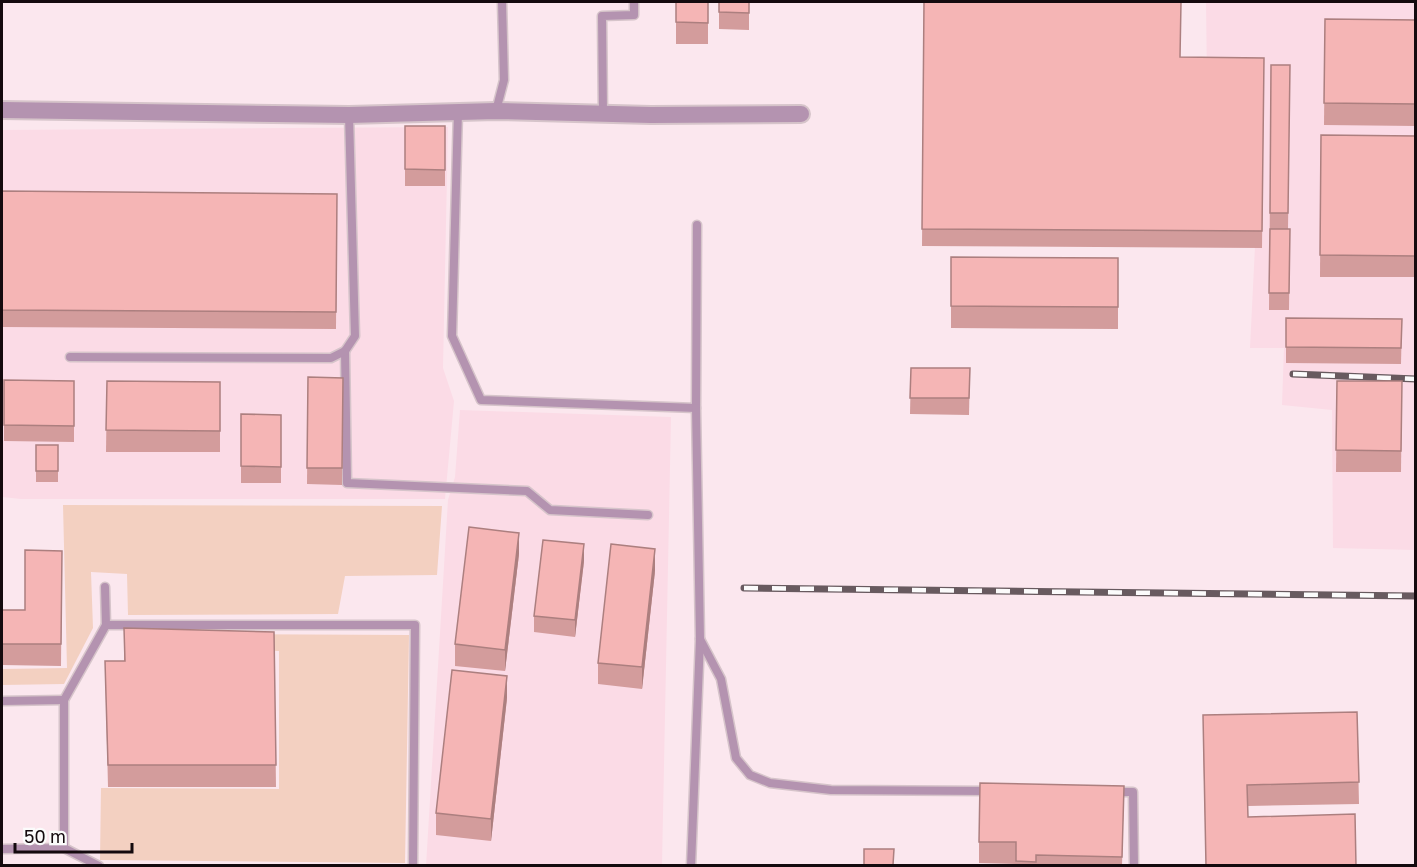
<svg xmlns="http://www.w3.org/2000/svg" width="1417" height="867" font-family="'Golos Text',sans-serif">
<rect width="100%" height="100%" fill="#fbe7ee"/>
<g fill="#fbdbe6">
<polygon points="1206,2 1415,2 1415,550 1333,548 1332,410 1282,405 1284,348 1250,348 1263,84 1207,81"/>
<polygon points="448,127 443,368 454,401 445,499 21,499 2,497 2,130"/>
<polygon points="460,410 671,417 662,865 426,866 448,500 455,477"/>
</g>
<g fill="#f3d0c1">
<polygon points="63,505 442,506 437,575 345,576 338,614 128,615 127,574 91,572 93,628 64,684 2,685 2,669 67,668"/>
<polygon points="207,634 409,635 405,863 100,860 101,788 279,789 279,651 204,647"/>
</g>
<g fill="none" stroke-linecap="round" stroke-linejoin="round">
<defs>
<g id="service">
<polyline points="458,111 452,336 481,400 696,408 697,225"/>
<polyline points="496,111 504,80 502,2"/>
<polyline points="603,114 602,16 634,15 634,2"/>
<polyline points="345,351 347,483 527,491 550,510 648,515"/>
<polyline points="70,357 331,358 345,351 355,336 349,115"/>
<polyline points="105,587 106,625"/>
<polyline points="700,639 721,679 736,758 750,775 770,783 831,790 990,791"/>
<polyline points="2,701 64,700"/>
<polyline points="1114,792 1133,792 1134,866"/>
<polyline points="64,848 99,866"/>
<polyline points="2,849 64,848 64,700 106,625 415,625 413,866"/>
<polyline points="691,866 700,639 696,408"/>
</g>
<polyline id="minor" points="2,110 349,115 496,111 651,115 801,114"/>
</defs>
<use href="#service" stroke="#d6c4ca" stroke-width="11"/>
<use href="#minor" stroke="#d6c4ca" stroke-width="20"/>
<use href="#service" stroke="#b493b0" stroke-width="8"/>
<use href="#minor" stroke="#b493b0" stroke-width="16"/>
<defs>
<g id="rail">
<polyline points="1293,374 1416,379"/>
<polyline points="744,588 1416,596"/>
</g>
</defs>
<use href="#rail" stroke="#685a5f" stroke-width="7"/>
<use href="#rail" stroke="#fbfbfb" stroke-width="4.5" stroke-dasharray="14" stroke-linecap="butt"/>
</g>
<g fill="#d39c9c">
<polygon points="12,2 220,2 220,3"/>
<rect x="676" y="2" width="32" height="42"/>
<polygon points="719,2 749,2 749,30 719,29"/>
<polygon points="924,2 1180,57 1264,58 1262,248 922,246"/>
<polygon points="1325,19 1416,20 1416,126 1324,125"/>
<polygon points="1271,65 1290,65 1288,229 1290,229 1289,310 1269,310"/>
<rect x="405" y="126" width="40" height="60"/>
<polygon points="1321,135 1416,136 1416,277 1320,277"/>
<polygon points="2,191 337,194 336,329 2,327"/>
<polygon points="951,257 1118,258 1118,329 951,328"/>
<polygon points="1286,318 1402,319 1401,364 1286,363"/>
<polygon points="911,368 970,368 969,415 910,414"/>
<polygon points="308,377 343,378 342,485 307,484"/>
<polygon points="4,380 74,381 74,442 4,441"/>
<polygon points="107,381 220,382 220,452 106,452"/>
<polygon points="1337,381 1402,381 1401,472 1336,472"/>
<polygon points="241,414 281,415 281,483 241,483"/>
<rect x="36" y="445" width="22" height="37"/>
<polygon points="62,551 61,666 2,665 2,610 25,610"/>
<polygon points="519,554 505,671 455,666 455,644"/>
<polygon points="584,561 575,637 534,632 534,616"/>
<polygon points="655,571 642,689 598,684 598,663"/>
<polygon points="124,628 274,632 276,787 108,787 105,661 124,661"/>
<polygon points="507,698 491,841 436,835 436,813"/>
<polygon points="1357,712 1359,804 1248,806 1248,817 1206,866 1203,736"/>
<polygon points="1124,786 1122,866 1016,866 1016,864 979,863 979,842"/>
</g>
<g fill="#ac7f7f">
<polygon points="519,533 519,554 505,671 505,650"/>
<polygon points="584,544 584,561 575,637 575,620"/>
<polygon points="655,549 655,571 642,689 642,667"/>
<polygon points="507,676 507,698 491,841 491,819"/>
</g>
<g fill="#f5b5b5" stroke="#ac7f7f" stroke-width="1.5">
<polygon points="676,2 708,2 708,23 676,22"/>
<polygon points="719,2 749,2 749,13 719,12"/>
<polygon points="924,2 1181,2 1180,57 1264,58 1262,231 922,229"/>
<polygon points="1325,19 1416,20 1416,104 1324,103"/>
<polygon points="1271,65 1290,65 1288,213 1270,213"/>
<polygon points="405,126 445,126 445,170 405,169"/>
<polygon points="1321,135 1416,136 1416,256 1320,255"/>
<polygon points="2,191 337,194 336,312 2,310"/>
<polygon points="1270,229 1290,229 1289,293 1269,293"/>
<polygon points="951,257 1118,258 1118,307 951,306"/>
<polygon points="1286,318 1402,319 1401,348 1286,347"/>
<polygon points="911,368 970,368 969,398 910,398"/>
<polygon points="308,377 343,378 342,468 307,468"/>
<polygon points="4,380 74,381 74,426 4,425"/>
<polygon points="107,381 220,382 220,431 106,430"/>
<polygon points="1337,381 1402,381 1401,451 1336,450"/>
<polygon points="241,414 281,415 281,467 241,466"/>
<rect x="36" y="445" width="22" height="26"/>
<polygon points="469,527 519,533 505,650 455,644"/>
<polygon points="543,540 584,544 575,620 534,616"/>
<polygon points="611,544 655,549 642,667 598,663"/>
<polygon points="25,550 62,551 61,644 2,644 2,610 25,610"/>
<polygon points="124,628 274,632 276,765 108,765 105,661 125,661"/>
<polygon points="452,670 507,676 491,819 436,813"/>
<polygon points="1357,712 1359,782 1247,785 1248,817 1355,814 1356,866 1206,866 1203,715"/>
<polygon points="980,783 1124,786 1122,857 1036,855 1036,862 1016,861 1016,842 979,842"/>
<polygon points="864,849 894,849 893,865 897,866 864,866"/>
</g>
<rect width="1417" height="867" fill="none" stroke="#140a0e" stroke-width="6"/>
<path d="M15 843v9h117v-9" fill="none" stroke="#140a0e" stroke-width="3"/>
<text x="24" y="843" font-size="18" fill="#140a0e" stroke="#fbfbfb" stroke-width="4.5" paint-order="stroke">50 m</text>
</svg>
